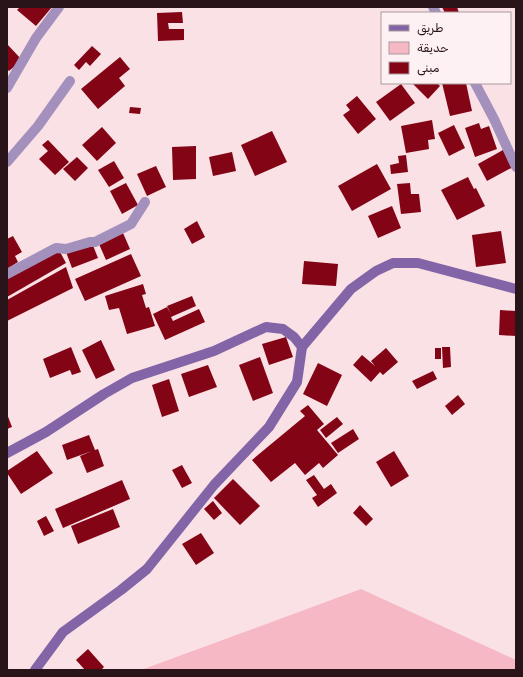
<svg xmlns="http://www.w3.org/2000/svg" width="523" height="677" font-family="Rubik,Cairo,sans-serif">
<rect width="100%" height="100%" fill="#fae1e5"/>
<polygon fill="#f7b8c6" points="361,589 516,660 516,670 141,670"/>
<g fill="#830414">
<polygon points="20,7 52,7 36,26 17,10"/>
<polygon points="442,7 457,7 459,13 445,13"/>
<polygon points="182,12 183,23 168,23 169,29 184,29 184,40 158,41 157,13"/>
<polygon points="7,44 22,60 9,71 7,69"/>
<polygon points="92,46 101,54 90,66 86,62 79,70 74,65"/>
<polygon points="120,57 130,69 119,78 125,86 98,109 81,89"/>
<polygon points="412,83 437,83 440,86 428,99"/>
<polygon points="442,83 466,83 472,111 450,116"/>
<polygon points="401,84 415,103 390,121 376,102"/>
<polygon points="357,96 376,119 358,134 343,115 350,110 346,105"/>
<polygon points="130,107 141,108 140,114 129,113"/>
<polygon points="432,120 435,139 428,140 429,149 406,153 401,126"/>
<polygon points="479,123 481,129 489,126 497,149 475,157 465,128"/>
<polygon points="454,125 465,148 449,156 438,133"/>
<polygon points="102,127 116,143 97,161 82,145"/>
<polygon points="272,131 287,162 255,176 241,145"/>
<polygon points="48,140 69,162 55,175 39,159 48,151 42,145"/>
<polygon points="196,146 196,179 173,180 172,147"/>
<polygon points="503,150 513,167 487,181 478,164"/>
<polygon points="232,152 236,171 213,176 209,157"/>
<polygon points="406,155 408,172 391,174 390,165 399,163 398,156"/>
<polygon points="77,157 88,168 75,181 63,169"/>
<polygon points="114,161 124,178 109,187 98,170"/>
<polygon points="377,164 391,189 352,211 338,186"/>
<polygon points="156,166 166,187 147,196 137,174"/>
<polygon points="468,177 474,189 476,188 485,206 457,220 441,190"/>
<polygon points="126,183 138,205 122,214 110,191"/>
<polygon points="410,183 411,194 419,194 421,212 401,214 397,184"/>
<polygon points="392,206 401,228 378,238 368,216"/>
<polygon points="197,221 205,237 192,244 184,229"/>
<polygon points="501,231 506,263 476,267 472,235"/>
<polygon points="123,233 130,249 106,260 99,244"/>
<polygon points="13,236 22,252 15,256 18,262 7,269 7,239"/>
<polygon points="92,243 98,258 72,268 66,252"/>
<polygon points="59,250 66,263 7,297 7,278"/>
<polygon points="131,254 141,276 85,301 75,279"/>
<polygon points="304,261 338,264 336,286 302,284"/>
<polygon points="66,267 73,288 7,321 7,300"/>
<polygon points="143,284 146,294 142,295 146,308 149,307 155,326 127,334 119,308 109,310 105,296"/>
<polygon points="192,296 196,306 171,317 173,321 199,309 205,322 165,340 153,314 167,307 171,314 167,306"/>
<polygon points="500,310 516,311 516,336 499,335"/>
<polygon points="286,337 293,357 269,365 262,344"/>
<polygon points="101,340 115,370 96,379 82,350"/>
<polygon points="71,347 81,372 72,375 70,370 50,378 43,359"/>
<polygon points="442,347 450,347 451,367 443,368"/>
<polygon points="386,348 398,362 383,375 380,372 371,382 353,365 362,355 375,366 371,361"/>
<rect x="435" y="348" width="6" height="11"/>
<polygon points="260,357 273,393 253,401 239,365"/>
<polygon points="318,363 342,375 327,406 303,394"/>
<polygon points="208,365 217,387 189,397 181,374"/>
<polygon points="433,371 437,379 417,389 412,381"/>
<polygon points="169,379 179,411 162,417 152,385"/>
<polygon points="458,395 465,404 452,415 445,406"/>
<polygon points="308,405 324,424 317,430 338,455 323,468 319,463 305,475 295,463 271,482 252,460 305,416 300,411"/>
<polygon points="7,414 12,427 7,429"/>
<polygon points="337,417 343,424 326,438 320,430"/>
<polygon points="353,429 359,439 338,453 331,443"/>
<polygon points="89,435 95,450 98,449 104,466 87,473 80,456 92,451 67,460 62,445"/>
<polygon points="37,451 53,473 21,494 7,473 7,471"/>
<polygon points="394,451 409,476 391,487 376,462"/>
<polygon points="182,465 192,483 182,488 172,470"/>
<polygon points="314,475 324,489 331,484 337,493 318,507 312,498 317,495 306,480"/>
<polygon points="233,479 260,506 240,525 214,498"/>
<polygon points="122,480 130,499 63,528 55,509"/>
<polygon points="213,501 222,513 214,520 204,509"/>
<polygon points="360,505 373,519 366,526 353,513"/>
<polygon points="113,509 120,527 78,544 71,526"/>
<polygon points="46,516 54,531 44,536 37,521"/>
<polygon points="201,533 214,553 196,565 182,544"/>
<polygon points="88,649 104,667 101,670 85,670 76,660"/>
</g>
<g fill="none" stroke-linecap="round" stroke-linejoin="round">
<g stroke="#a490bd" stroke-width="10">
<polyline points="433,7 436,13"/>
<polyline points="475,83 494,119 516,167"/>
<polyline points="7,88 36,38 59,7"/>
<polyline points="7,162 38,126 70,81"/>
<polyline points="7,274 56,248 66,249 90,242 95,242 131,224 145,202"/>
</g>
<g stroke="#8364a7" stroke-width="10">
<polyline points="302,347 351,289 376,271 393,263 418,263 516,289"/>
<polyline points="7,453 46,432 104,394 132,378 214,351 266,327 283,329 294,337 302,347 297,382 269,427 214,485 147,569 121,590 63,632 35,670"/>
</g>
</g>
<rect width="523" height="677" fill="none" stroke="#29141a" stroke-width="16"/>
<rect x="381" y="12" width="130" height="72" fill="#fef1f4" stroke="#a9999d"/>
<rect x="389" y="25" width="20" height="6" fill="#8364a7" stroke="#a9999d"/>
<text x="417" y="32" font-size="12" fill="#29141a">طريق</text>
<rect x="389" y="42" width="20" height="12" fill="#f7b8c6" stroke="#a9999d"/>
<text x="417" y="52" font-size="12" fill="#29141a">حديقة</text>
<rect x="389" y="62" width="20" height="12" fill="#830414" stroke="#a9999d"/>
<text x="417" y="72" font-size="12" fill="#29141a">مبنى</text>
</svg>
